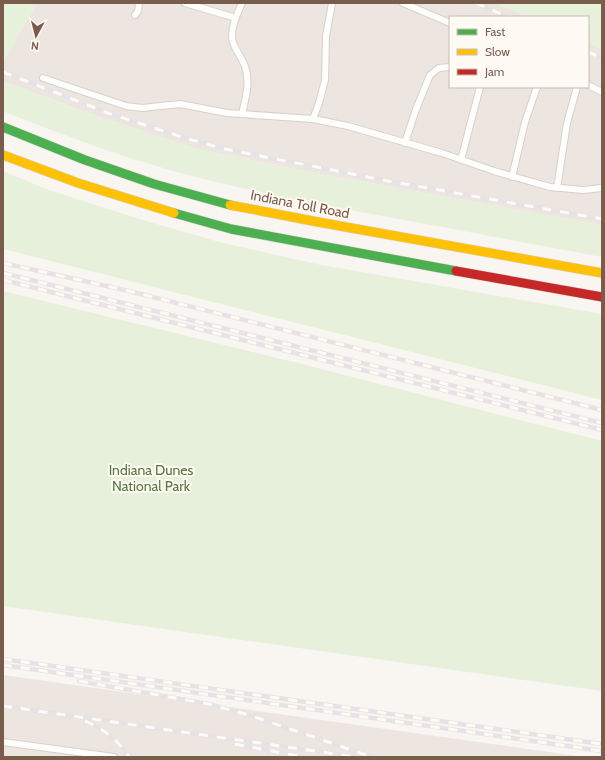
<svg xmlns="http://www.w3.org/2000/svg" width="605" height="760" font-family="Cabin,sans-serif">
<rect width="100%" height="100%" fill="#f9f5f0"/>
<g fill="#ede5e0">
<polygon points="37,3 495,3 528,17 450,17 450,87 588,87 588,43 602,49 602,225 299,170 195,148 88,113 3,81 3,62"/>
<polygon points="3,675 584,757 3,757"/>
</g>
<g fill="#e7f0db">
<polygon points="3,3 37,3 3,62"/>
<polygon points="495,3 602,3 602,49 588,43 588,17 528,17"/>
<path d="M3 81 88 113 195 148 299 170 602 225V257C531 244 459 230 388 217 315 203 241 190 170 170 113 154 57 133 3 111Z"/>
<polygon points="3,171 46,189 139,219 223,243 316,264 602,314 602,400 3,249"/>
<polygon points="3,291 298,363 602,441 602,691 3,606"/>
</g>
<g fill="none" stroke-linecap="round" stroke-linejoin="round">
<defs>
<g id="lane">
<polyline points="185,3 236,18"/>
<polyline points="403,3 450,23"/>
<polyline points="135,15 138,11 139,3"/>
<polyline points="43,78 126,106 142,108 180,104 227,113 313,119 348,126 442,153 494,171 550,187 583,190 602,188"/>
<polyline points="588,85 602,92"/>
<path d="M242 114C245 100 250 85 246 70 244 61 238 54 234 45 228 33 237 14 242 3"/>
<polyline points="313,119 319,103 325,80 326,36 332,3"/>
<polyline points="405,143 415,112 430,75 439,68 450,67"/>
<polyline points="461,160 480,87"/>
<polyline points="512,177 525,122 537,87"/>
<polyline points="557,188 567,123 577,87"/>
<polyline points="3,742 114,757"/>
</g>
<g id="fast">
<polyline points="3,127 85,160 154,184 230,205"/>
<polyline points="174,213 231,229 456,271"/>
</g>
<g id="slow">
<polyline points="3,155 78,183 174,213"/>
<polyline points="230,205 318,222 602,273"/>
</g>
<polyline id="jam" points="456,271 602,297"/>
</defs>
<use href="#lane" stroke="#d7d1cb" stroke-width="8"/>
<use href="#fast" stroke="#dad1cc" stroke-width="10"/>
<use href="#slow" stroke="#dad1cc" stroke-width="10"/>
<use href="#jam" stroke="#dad1cc" stroke-width="10"/>
<use href="#lane" stroke="#fefefd" stroke-width="6"/>
<use href="#fast" stroke="#4caf50" stroke-width="9"/>
<use href="#slow" stroke="#ffc107" stroke-width="9"/>
<use href="#jam" stroke="#c62828" stroke-width="9"/>
<defs>
<g id="rail">
<polyline points="476,3 508,17"/>
<polyline points="588,52 602,58"/>
<polyline points="3,72 108,113 188,139 225,149 388,181 602,219"/>
<polyline points="3,263 129,291 602,410"/>
<polyline points="3,273 602,423"/>
<polyline points="3,280 602,430"/>
<polyline points="3,659 602,744"/>
<polyline points="3,665 602,751"/>
<polyline points="79,681 209,704 252,716 372,757"/>
<polyline points="3,706 356,757"/>
<path d="M85 721C104 729 118 740 129 757"/>
<polyline points="235,744 303,757"/>
</g>
</defs>
<use href="#rail" stroke="#e6e3e7" stroke-width="4.5"/>
<use href="#rail" stroke="#fffaf3" stroke-width="3" stroke-dasharray="9" stroke-linecap="butt"/>
</g>
<g text-anchor="middle" stroke-width="4" stroke-linejoin="round" paint-order="stroke">
<g font-size="14" fill="#7a5c4d" stroke="#fffaf3">
<text transform="translate(300 204) rotate(11)" y="5">Indiana Toll Road</text>
</g>
<g font-size="14" fill="#537a41" stroke="#fffaf3">
<text x="151" y="475">Indiana Dunes<tspan x="151" dy="16">National Park</tspan></text>
</g>
</g>
<rect width="605" height="760" fill="none" stroke="#7a5c4d" stroke-width="8"/>
<rect x="449" y="16" width="140" height="72" fill="#fffaf3" stroke="#cabbb1"/>
<rect x="457" y="29" width="20" height="6" fill="#4caf50" stroke="#cabbb1"/>
<text x="485" y="36" font-size="12" fill="#7a5c4d">Fast</text>
<rect x="457" y="49" width="20" height="6" fill="#ffc107" stroke="#cabbb1"/>
<text x="485" y="56" font-size="12" fill="#7a5c4d">Slow</text>
<rect x="457" y="69" width="20" height="6" fill="#c62828" stroke="#cabbb1"/>
<text x="485" y="76" font-size="12" fill="#7a5c4d">Jam</text>
<g transform="translate(36 36) rotate(187)" stroke="#fffaf3" stroke-width="3" paint-order="stroke">
<path d="M0-3L7 15L0 10L-7 15Z" fill="#7a5c4d"/>
<text y="-6" font-size="11" font-weight="bold" text-anchor="middle" fill="#7a5c4d">N</text>
</g>
</svg>
